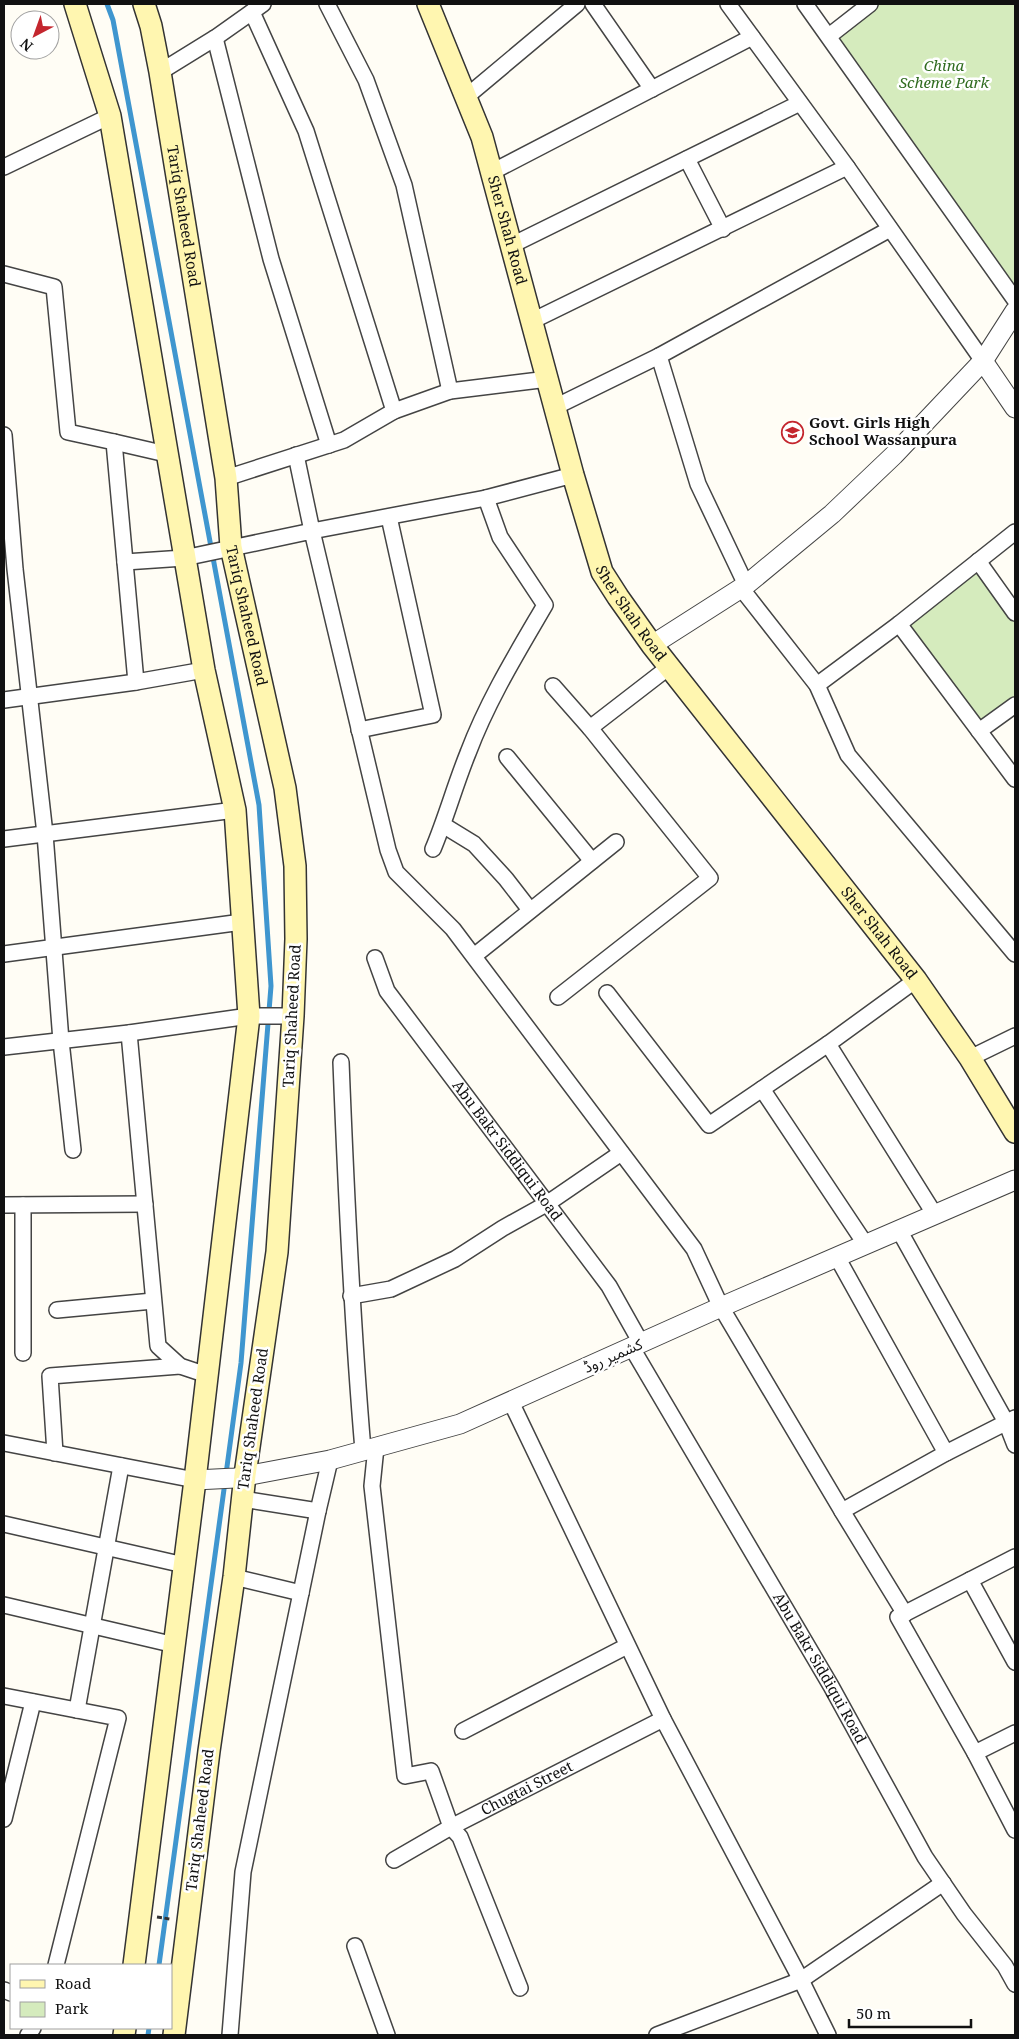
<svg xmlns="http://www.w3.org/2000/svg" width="1019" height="2039" font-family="'Noto Serif','Noto Sans Arabic',serif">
<rect width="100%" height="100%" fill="#fffdf5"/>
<g fill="#d5ebbd">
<polygon points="870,4 1015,4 1015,293 829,36"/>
<polygon points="978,561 1015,613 1015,705 979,731 899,624"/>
</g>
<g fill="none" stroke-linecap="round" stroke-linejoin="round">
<g stroke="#3f96cf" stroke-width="5">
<polyline points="107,4 113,20 259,805 271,986 241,1363 226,1474"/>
<polyline points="159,1965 225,1482"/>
<polyline points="148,2035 149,2028"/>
</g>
<defs>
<g id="minor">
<polyline points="327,4 366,80 404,185 450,391"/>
<polyline points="593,4 652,89"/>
<polyline points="728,4 847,167 983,361"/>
<polyline points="805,4 1015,300"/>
<polyline points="252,12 306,131 394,411"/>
<polyline points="829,36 870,4"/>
<polyline points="215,38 271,259 329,445"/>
<polyline points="160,72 215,38 263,4"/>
<polyline points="466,97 577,4"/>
<polyline points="687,159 723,229"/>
<polyline points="4,167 110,116"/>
<polyline points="492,172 752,37"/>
<polyline points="512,245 800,103"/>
<polyline points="4,274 54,287 68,432 114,442 136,682"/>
<polyline points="532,321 847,167"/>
<polyline points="555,407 659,356"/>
<polyline points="4,435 15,569 45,834 61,1041 73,1150"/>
<polyline points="114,442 166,454"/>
<polyline points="296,455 312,531 486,498"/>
<polyline points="226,478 344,440 394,411 450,391 548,379"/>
<polyline points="978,561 1015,613"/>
<polyline points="125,562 184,558 312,531 388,850 396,872 453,929 694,1249 721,1307 842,1511"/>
<polyline points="746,585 698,484 659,356 890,229"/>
<polyline points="741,588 817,685 848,755 1015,954"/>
<polyline points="899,624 1015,779"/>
<polyline points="817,685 899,624 1015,532"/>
<polyline points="553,686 590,728 669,667"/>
<polyline points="4,700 136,682 204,670"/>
<polyline points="359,730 433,715 389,517"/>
<polyline points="979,731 1015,705"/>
<polyline points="507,757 592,861"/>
<polyline points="443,825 474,844 506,879 530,910"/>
<polyline points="4,839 235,810"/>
<path d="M433 849C446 818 455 785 468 753 488 700 517 653 545 605L500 537 486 498 573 475"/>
<polyline points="4,954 242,922"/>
<polyline points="474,956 616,842"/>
<path id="s1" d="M375 958 387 991 609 1286 641 1343"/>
<polyline points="916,980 828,1044 935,1215"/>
<polyline points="607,993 709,1125 828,1044"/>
<polyline points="558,997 710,878 590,728"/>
<polyline points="129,1033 158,1346 180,1366 207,1375"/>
<polyline points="4,1047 129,1033 249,1016 293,1016"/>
<polyline points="970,1058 1015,1036"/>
<path d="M341 1062C346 1191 352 1321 363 1450"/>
<polyline points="762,1089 866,1245"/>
<polyline points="4,1205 145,1204"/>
<polyline points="23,1205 23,1353"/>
<polyline points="899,1230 1006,1422 1015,1445"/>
<polyline points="837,1257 946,1453"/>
<polyline points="351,1296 391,1289 455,1259 503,1228 548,1203 621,1153"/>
<polyline points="57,1310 153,1301"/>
<path id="s2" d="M632 1348 831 1686 925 1857 964 1914 1005 1966 1015 1984"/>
<polyline points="511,1402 663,1719 801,1980 828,2035"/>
<polyline points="4,1443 195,1480"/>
<polyline points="376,1447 372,1486 405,1776 431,1771 451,1827 460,1837 520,1988"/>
<polyline points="55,1453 50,1376 180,1366"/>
<polyline points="242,1499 318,1511 330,1460"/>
<polyline points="4,1524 184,1565"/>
<polyline points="234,1577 301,1593"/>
<polyline points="970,1580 1015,1662"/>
<polyline points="4,1605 175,1645"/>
<polyline points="905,1614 842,1511 946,1453 1015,1418"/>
<polyline points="4,1696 118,1718 56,1965"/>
<polyline points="77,1710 121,1466"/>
<polyline points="463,1731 627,1646"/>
<polyline points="1015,1733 975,1753 1015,1830"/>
<polyline points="975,1753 898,1617 1015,1557"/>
<polyline points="4,1819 33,1702"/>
<path id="s3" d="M394 1860 451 1827 663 1719"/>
<polyline points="355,1946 387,2035"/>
<polyline points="4,1990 11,1993"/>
<polyline points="28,2035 33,2028"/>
<polyline points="230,2035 243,1872 318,1511"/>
<polyline points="657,2035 801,1980 943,1883"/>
</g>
<g id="tertiary">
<polyline points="983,361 1015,408"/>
<polyline points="652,645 746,585 832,514 894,455 983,361 1015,311"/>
<polyline points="195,1480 235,1478 330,1460 460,1424 721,1307 1015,1180"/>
</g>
<g id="secondary">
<polyline points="75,4 110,116 204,670 235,810 249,1016 195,1480 134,1965"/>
<path id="s4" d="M144 4 151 26 160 72 226 478 231 547 285 788 295 866 296 939 293 1016 277 1252 245 1475 234 1577 209 1751 174 2035"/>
<path id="s5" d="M428 4 482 137 573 475 602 572 618 597 652 645 916 980 970 1058 1015 1132"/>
<polyline points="124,2035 125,2028"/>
</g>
</defs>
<use href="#minor" stroke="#444" stroke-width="18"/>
<use href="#tertiary" stroke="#444" stroke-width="21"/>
<use href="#secondary" stroke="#333" stroke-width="24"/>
<polyline stroke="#333" stroke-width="3" stroke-dasharray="5 2.5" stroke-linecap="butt" points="157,1917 170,1919"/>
<use href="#minor" stroke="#fff" stroke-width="15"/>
<use href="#tertiary" stroke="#fff" stroke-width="19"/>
<use href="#secondary" stroke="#fff6b0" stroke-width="21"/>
</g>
<defs>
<symbol id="school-ring" viewBox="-11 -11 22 22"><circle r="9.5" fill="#fff" stroke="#c4262e" stroke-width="1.5"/><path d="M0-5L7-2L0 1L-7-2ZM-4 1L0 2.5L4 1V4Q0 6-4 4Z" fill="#c4262e"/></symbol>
</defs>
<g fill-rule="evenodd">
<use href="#school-ring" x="780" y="420" width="25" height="25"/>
</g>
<g text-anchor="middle" stroke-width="5" stroke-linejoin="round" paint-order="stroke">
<g font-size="15" font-style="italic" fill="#2f6b1f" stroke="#fff">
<text x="944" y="71">China<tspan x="944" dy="17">Scheme Park</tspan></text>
</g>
<g font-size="15" fill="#111" stroke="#fff">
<text dy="5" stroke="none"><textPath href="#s4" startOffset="216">Tariq Shaheed Road</textPath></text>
<text dy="5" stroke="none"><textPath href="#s5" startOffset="240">Sher Shah Road</textPath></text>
<text dy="5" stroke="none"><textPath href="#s5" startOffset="645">Sher Shah Road</textPath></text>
<text dy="5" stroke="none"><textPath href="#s4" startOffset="621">Tariq Shaheed Road</textPath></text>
<text dy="5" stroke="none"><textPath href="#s5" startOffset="1050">Sher Shah Road</textPath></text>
<text transform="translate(292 1016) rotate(-87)" y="5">Tariq Shaheed Road</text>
<text dy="5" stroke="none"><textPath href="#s1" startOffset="235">Abu Bakr Siddiqui Road</textPath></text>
<text transform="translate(613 1356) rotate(-24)" y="5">کشمیر روڈ</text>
<text transform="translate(253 1419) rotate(-82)" y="5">Tariq Shaheed Road</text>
<text dy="5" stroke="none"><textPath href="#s2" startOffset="371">Abu Bakr Siddiqui Road</textPath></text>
<text dy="5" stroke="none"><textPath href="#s3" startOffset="151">Chugtai Street</textPath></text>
<text transform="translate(200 1820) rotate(-83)" y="5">Tariq Shaheed Road</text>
</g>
<g font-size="15" font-weight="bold" fill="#111" stroke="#fff" text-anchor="start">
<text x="809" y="428">Govt. Girls High<tspan x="809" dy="17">School Wassanpura</tspan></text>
</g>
</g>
<rect width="1019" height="2039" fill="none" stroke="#111111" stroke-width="10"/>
<rect x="10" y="1964" width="162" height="65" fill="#ffffff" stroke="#a0a0a0"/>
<rect x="20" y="1980" width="25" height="8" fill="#fff6b0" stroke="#a0a0a0"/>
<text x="55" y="1989" font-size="15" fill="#111111">Road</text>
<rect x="20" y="2002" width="25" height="15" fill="#d5ebbd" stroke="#a0a0a0"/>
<text x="55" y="2014" font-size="15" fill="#111111">Park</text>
<g transform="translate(35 35) rotate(221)"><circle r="24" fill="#ffffff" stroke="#a0a0a0"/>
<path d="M0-4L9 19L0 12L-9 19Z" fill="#c4262e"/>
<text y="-8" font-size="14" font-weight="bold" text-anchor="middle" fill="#111111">N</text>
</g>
<path d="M849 2019v8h122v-8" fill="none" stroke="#111111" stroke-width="2.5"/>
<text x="856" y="2019" font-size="15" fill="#111111" stroke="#ffffff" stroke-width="4" paint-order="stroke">50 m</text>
</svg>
